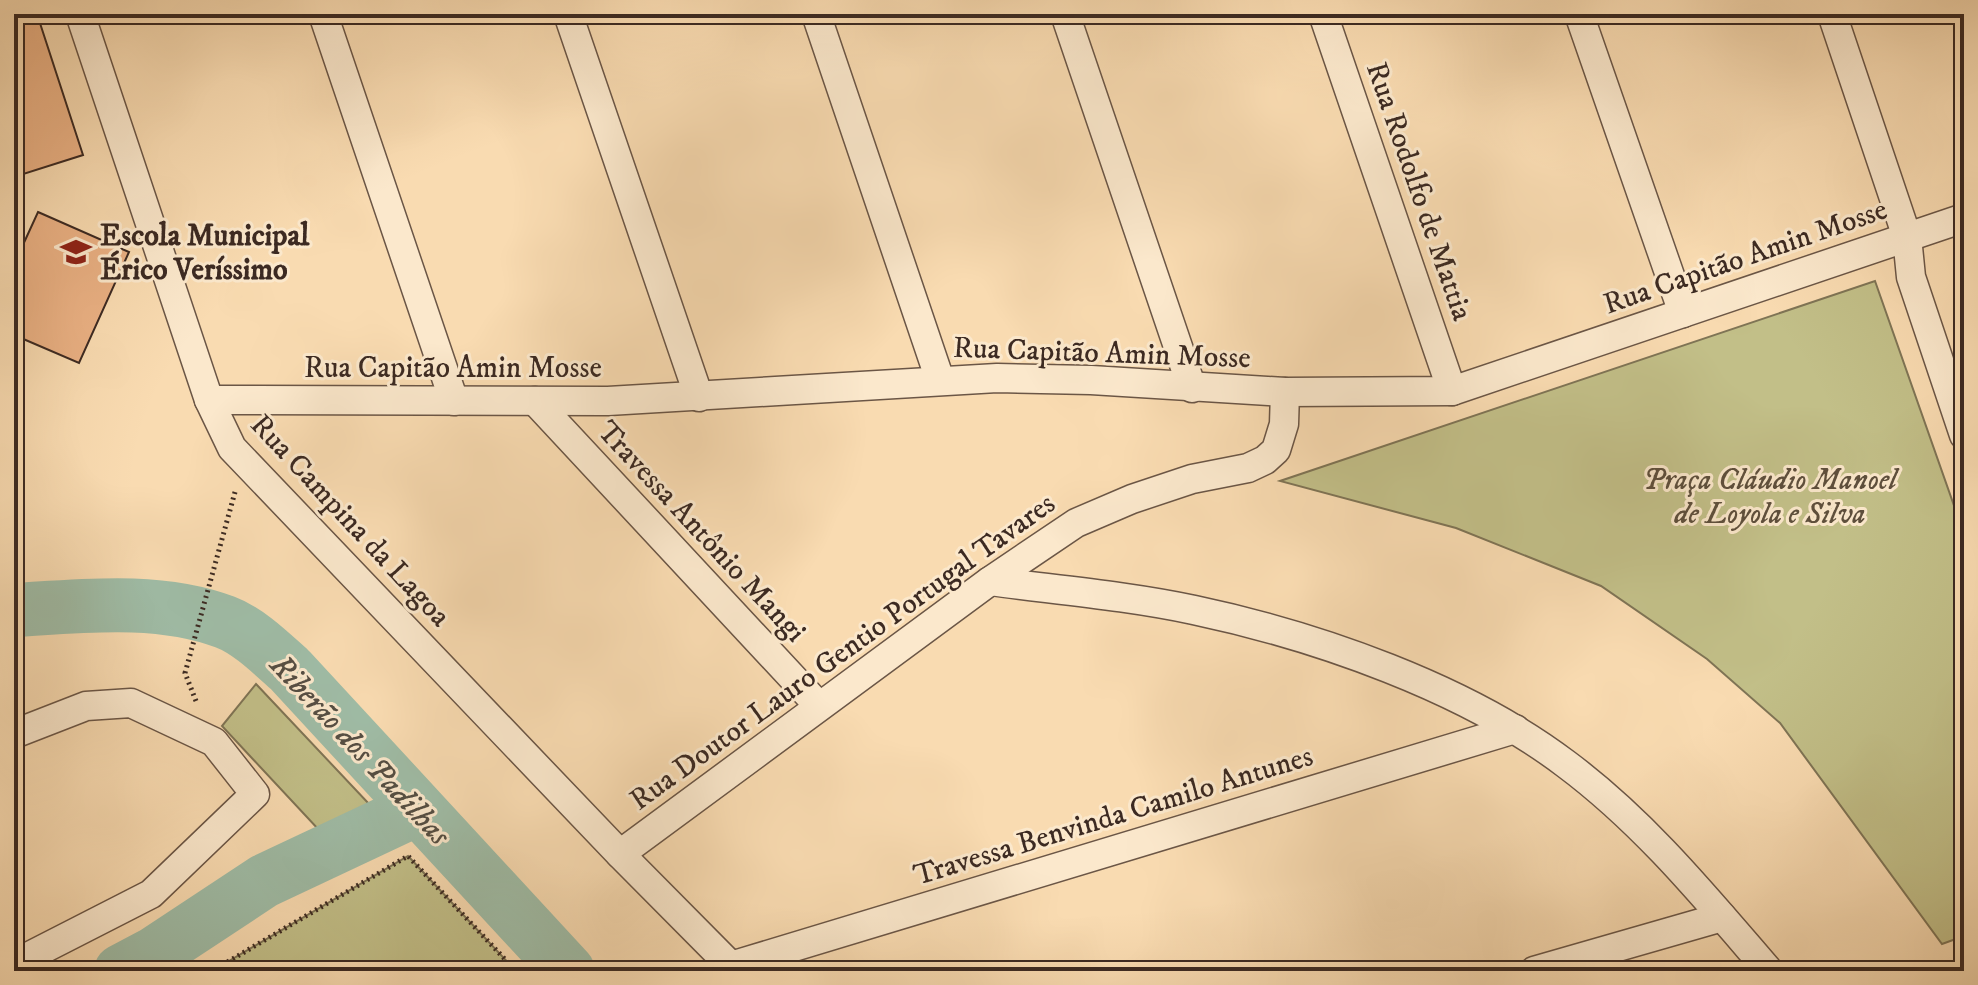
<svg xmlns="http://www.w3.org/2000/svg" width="1978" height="985" font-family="'IM FELL DW Pica',serif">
<rect width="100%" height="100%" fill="#f9dbb1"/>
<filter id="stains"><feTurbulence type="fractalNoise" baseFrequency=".0025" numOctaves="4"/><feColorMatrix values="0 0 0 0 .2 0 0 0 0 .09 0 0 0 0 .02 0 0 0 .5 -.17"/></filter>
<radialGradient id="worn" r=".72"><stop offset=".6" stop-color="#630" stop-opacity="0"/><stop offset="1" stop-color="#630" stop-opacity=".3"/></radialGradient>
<g fill="#c2bf88" stroke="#7f7455" stroke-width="2">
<polygon points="1875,281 1964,534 1964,936 1942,944 1780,723 1707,659 1601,586 1456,528 1280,481"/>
<polygon points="256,684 370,805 319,830 222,726"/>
<polygon points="408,856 516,971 430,971 426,968 422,971 212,971"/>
</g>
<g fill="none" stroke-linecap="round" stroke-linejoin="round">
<g stroke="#9fbca6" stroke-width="54">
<path d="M14 610C82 606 159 597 225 622 249 631 271 653 290 670L568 971"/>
<polyline points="121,971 155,953 264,881 417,809"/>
</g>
</g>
<g fill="#eab184" stroke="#3c2a22" stroke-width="2">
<polygon points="14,14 37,14 83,155 14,177"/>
<polygon points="38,212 129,252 79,363 14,335 14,246 15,243 22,247"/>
</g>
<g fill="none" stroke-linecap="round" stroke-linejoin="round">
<defs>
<g id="minor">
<polyline points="80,14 209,400 232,448 620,854 736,971"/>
<polyline points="323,14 454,401"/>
<polyline points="568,14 699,397"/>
<polyline points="816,14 940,380"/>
<polyline points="1065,14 1192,388"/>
<polyline points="1323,14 1452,391"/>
<polyline points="1579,14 1683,313"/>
<polyline points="1832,14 1907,237 1911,277 1964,435"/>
<polyline points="209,400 608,401 997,378 1091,380 1285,392 1452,391 1964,218"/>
<polyline points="535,401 819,706"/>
<path d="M990 581C1058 590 1128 596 1194 610 1317 636 1466 688 1566 764 1644 822 1706 898 1769 971"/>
<polyline points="14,734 86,706 131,703 214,742 255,794 151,894 14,964"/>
<polyline points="620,854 990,581 1076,523 1132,499 1192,479 1248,468 1265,460 1276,450 1284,424 1285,392"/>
<polyline points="731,966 1515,729"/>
<polyline points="1534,971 1722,917"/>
</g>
</defs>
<use href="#minor" stroke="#6b5646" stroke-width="31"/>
<g stroke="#3c2a22" stroke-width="5" stroke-dasharray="2 4" stroke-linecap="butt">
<polyline points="196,701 185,673 235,492"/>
<polyline points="212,971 408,856 516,971"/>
<polyline points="422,971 427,967 430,971"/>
</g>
<use href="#minor" stroke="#fbe8cc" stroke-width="28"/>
</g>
<defs>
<symbol id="school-bare" viewBox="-9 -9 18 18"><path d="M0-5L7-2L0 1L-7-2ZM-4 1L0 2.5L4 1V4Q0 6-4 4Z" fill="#8f2418" stroke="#fbe8cc" stroke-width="2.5" paint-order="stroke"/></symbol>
</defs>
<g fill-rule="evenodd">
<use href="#school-bare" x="54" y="230" width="44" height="44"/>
</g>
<g text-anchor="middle" stroke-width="6" stroke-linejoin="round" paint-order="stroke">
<g font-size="30" fill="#3c2a22" stroke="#fbe8cc">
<text transform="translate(1420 191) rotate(71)" y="10">Rua Rodolfo de Mattia</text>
<text transform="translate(1745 256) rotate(-19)" y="10">Rua Capitão Amin Mosse</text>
<text transform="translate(1102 352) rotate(2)" y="10">Rua Capitão Amin Mosse</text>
<text x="453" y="377">Rua Capitão Amin Mosse</text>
<text transform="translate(351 520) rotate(47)" y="10">Rua Campina da Lagoa</text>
<text transform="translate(702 531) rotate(47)" y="10">Travessa Antônio Mangi</text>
<text transform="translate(842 651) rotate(-36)" y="10">Rua Doutor Lauro Gentio Portugal Tavares</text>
<text transform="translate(1113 815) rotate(-17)" y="10">Travessa Benvinda Camilo Antunes</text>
</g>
<g font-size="30" font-weight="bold" fill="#3c2a22" stroke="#fbe8cc" text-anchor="start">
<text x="100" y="245">Escola Municipal<tspan x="100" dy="34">Érico Veríssimo</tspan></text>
</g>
<g font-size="30" font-style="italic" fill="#5e4f3c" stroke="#fbe8cc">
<text x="1770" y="489">Praça Cláudio Manoel<tspan x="1770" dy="34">de Loyola e Silva</tspan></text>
</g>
<g font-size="32" font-style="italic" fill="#554e43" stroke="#fbe8cc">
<text transform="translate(361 749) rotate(47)" y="11">Riberão dos Padilhas</text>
</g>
</g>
<rect width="1978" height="985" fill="none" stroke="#f9dbb1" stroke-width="48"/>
<rect x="16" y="16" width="1946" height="953" fill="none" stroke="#3c2a22" stroke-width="4"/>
<rect x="24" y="24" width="1930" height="937" fill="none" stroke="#3c2a22" stroke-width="2"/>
<rect width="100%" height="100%" filter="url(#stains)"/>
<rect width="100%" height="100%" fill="url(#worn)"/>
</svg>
